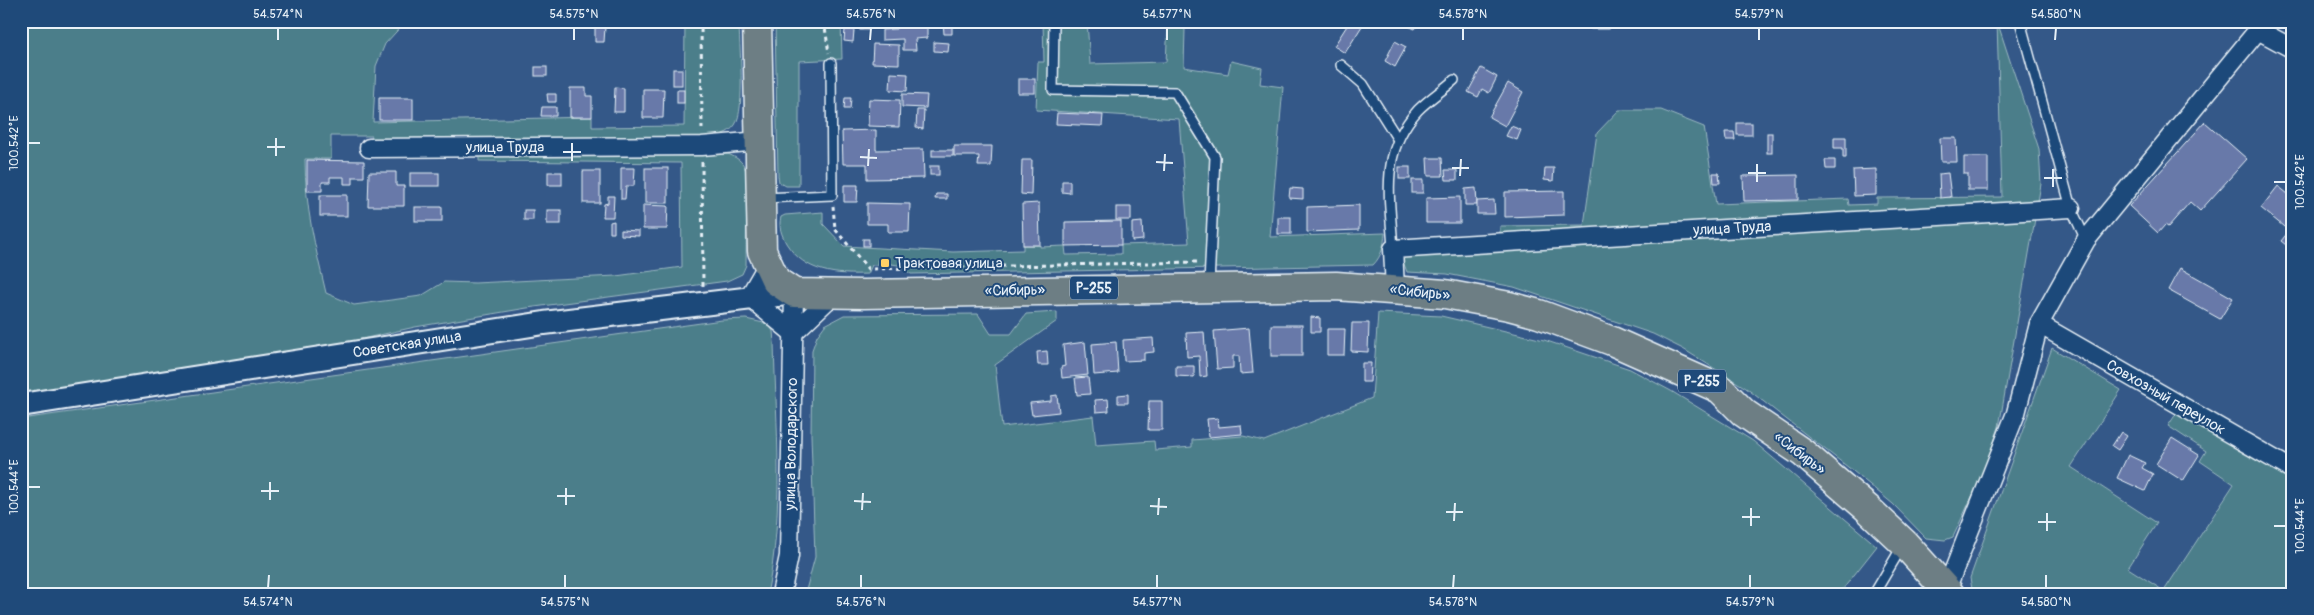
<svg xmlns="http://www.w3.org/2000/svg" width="2314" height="615" font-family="Pangolin,sans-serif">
<rect width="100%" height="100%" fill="#345888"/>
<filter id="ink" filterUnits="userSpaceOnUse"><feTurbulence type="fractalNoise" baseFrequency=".02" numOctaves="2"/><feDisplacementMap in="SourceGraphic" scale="10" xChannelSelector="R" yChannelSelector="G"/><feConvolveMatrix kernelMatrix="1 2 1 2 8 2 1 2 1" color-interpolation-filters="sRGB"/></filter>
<g filter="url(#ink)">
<g fill="#4b7e8a" stroke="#9ab8c1">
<path d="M21 21H406L385 44 376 66 373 122 592 117V127L684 126 685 23H677V21H739C739 44 746 109 735 125 729 134 717 136 707 138L372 140V136H331V159H305C305 207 315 246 326 293L354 305 421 296 444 282 475 283 616 276 682 267 681 163 479 161V156L728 154C740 159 745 163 747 176L746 265 742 274 727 281 527 308 415 327 335 345 113 380 21 393Z"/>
<polygon points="775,21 841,21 842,59 799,61 799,186 786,186 779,182 778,176"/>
<path d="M1043 21H1087L1090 64 1166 62 1168 23 1185 29 1184 67 1228 74 1231 61 1262 68 1260 84 1283 87 1270 237 1385 233C1384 245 1382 256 1373 265L911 274 898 265 885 263 888 259H878L877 265H872L868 274C836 275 805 273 786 243 782 235 778 227 781 217L785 215 823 212V224L844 246 953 252 1023 250V245H1040V247L1065 246 1066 255 1121 254V245L1189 243 1179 119 1036 110 1038 62H1044Z"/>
<polygon points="1997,21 2039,149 2041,184 1999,427 1984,471 1953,537 1945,540 1926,538 1893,504 1853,471 1746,388 1683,349 1653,334 1514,287 1447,274 1407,272 1401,256 1500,234 1500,226 1584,225 1597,133 1619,110 1661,110 1704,127 1716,204 1848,199 1849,205 1877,204 1877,198 2002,197"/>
<polygon points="1057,312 1057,321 995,365 1002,427 1093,416 1096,445 1154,441 1155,450 1192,447 1192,440 1243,436 1264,441 1372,398 1378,313 1441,316 1544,340 1630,369 1671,391 1753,441 1877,546 1839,594 805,594 815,557 811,435 812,350 817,336 825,325 844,315 978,314 991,334 1011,334 1026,314"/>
<path d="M746 319 768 324 773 331 774 343C776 426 785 512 767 594H21V419L722 320Z"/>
<polygon points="2052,348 2121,390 2071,467 2157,523 2128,568 2164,591 2234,484 2200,461 2206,451 2168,426 2178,411 2243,453 2293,480 2293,594 1973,594 1970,578"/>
</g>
<g fill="#6779a9" stroke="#e8f1f8">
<rect x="860" y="21" width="9" height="9"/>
<polygon points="900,21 908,21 909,24 927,23 927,38 915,39 916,50 903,50 903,39 882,40 882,30 896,29 896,24 900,24"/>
<polygon points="943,21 952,21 952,34 944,34"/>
<polygon points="1223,21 1235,21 1234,28 1222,27"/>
<polygon points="1350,21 1355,21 1362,26 1345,53 1334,46"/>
<polygon points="1410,21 1420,21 1415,29 1408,26"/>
<rect x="1591" y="21" width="18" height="8"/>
<rect x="1659" y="21" width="28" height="6"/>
<polygon points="595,27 605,27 604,42 595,42"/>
<polygon points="845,30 854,30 853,42 844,41"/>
<polygon points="1395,41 1406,47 1395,67 1385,61"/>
<polygon points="934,42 949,43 948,52 934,51"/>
<polygon points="873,44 899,45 899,64 872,63"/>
<rect x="535" y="67" width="12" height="9"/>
<polygon points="1481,68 1497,77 1489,93 1482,89 1478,97 1468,92"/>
<rect x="673" y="69" width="9" height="16"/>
<polygon points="891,73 908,74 907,91 890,90"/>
<rect x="1018" y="79" width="17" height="14"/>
<polygon points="1508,83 1523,92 1505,126 1489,117"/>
<polygon points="615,87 624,88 624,112 614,112"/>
<polygon points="570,88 586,88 586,96 592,96 592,117 570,117"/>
<polygon points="643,89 664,89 663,118 643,118"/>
<rect x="677" y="90" width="7" height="13"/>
<polygon points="547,94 556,94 556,102 548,102"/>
<polygon points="902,94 927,95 926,108 902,107"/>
<rect x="379" y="98" width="34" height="22"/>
<polygon points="845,98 851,98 850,109 844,109"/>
<polygon points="869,99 900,100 899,127 868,126"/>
<polygon points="542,107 556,107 556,116 541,116"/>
<polygon points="917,110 924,110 923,129 916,128"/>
<polygon points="1057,113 1103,115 1102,126 1056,124"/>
<polygon points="2205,122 2247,159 2200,211 2190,202 2168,227 2165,225 2158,233 2129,206"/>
<rect x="1737" y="123" width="15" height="12"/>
<polygon points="1511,126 1521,130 1517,140 1506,136"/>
<polygon points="876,130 876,150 923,149 924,178 867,179 867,164 843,164 842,131"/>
<polygon points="1725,132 1734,132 1735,140 1726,140"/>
<rect x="1767" y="133" width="5" height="20"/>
<polygon points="1834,137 1846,137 1846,158 1843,158 1843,148 1834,148"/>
<polygon points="1940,138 1956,138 1957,162 1941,162"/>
<polygon points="954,146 992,146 991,166 978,166 979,156 954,156"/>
<rect x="932" y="150" width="21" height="6"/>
<polygon points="1964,157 1988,157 1988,190 1968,190 1968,174 1964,174"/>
<polygon points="1427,158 1442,158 1443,176 1428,176"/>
<polygon points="307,160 364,161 364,177 353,177 353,184 344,184 344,177 330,177 330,182 322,182 322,191 307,191"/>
<polygon points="1022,160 1032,160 1031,195 1021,194"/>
<polygon points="1825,160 1835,160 1835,169 1826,169"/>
<rect x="930" y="166" width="9" height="9"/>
<rect x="1399" y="167" width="11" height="12"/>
<polygon points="621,168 635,168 634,186 626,186 625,199 621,199"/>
<rect x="645" y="168" width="23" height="35"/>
<polygon points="1545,168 1554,168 1553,181 1544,180"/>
<polygon points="1876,169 1876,195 1854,196 1853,170"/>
<polygon points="1445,170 1457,170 1457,180 1446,180"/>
<rect x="583" y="171" width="17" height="32"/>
<polygon points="369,172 396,172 396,186 404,186 404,206 368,206"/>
<rect x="548" y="172" width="14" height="13"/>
<rect x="410" y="173" width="29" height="13"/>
<polygon points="1713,173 1719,173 1720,183 1714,183"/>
<polygon points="1948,173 1951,197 1940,198 1939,174"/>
<polygon points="1798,175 1798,200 1744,201 1743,176"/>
<rect x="1412" y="180" width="11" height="13"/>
<polygon points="1062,181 1070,181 1070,193 1062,192"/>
<polygon points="844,185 858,185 857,202 844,202"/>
<polygon points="2278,186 2293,198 2293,238 2286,245 2281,241 2289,231 2261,208"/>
<polygon points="1290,188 1303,189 1303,199 1289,198"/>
<polygon points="1476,188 1477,205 1465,205 1465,189"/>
<polygon points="1564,191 1564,215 1505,217 1505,192"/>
<polygon points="936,194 947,194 947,199 935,199"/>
<rect x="320" y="195" width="27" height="21"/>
<polygon points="608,196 614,196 613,217 603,217 604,204 608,203"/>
<polygon points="1460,197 1460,223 1426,223 1426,198"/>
<polygon points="1494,200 1495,214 1477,214 1477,201"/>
<polygon points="867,203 910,204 909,232 888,232 888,224 867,224"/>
<polygon points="1039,203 1040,245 1023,245 1022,204"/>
<polygon points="643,205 668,206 667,229 643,229"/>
<polygon points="1359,205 1359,230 1307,232 1307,207"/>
<rect x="415" y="207" width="27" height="14"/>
<rect x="1116" y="207" width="15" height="13"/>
<rect x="524" y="210" width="9" height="10"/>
<rect x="547" y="210" width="14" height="14"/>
<rect x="1278" y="217" width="13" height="17"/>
<polygon points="614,221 614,233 610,233 610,222"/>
<polygon points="1121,221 1121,245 1065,246 1065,222"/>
<polygon points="1142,222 1143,240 1132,241 1132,223"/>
<polygon points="621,230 639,231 639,236 621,235"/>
<rect x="863" y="239" width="6" height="7"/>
<rect x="878" y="260" width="10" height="4"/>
<polygon points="2180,268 2233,298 2220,319 2168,290"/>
<polygon points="1311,317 1320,318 1320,332 1311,332"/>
<polygon points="1352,323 1369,323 1368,352 1351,351"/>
<rect x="1271" y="325" width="31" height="31"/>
<polygon points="1249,328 1253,373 1240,374 1239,356 1233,356 1233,368 1217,369 1214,331"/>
<polygon points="1327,329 1345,329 1344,355 1327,355"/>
<polygon points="1204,332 1207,376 1200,377 1199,356 1187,357 1186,333"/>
<polygon points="1153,338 1154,352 1144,353 1144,360 1124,361 1123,340"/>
<polygon points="1085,342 1088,375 1062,378 1061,367 1065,366 1063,345"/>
<polygon points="1116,342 1118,373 1094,375 1092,344"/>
<polygon points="1047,351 1048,365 1038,365 1037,352"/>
<polygon points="1362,363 1371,363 1370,382 1362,382"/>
<polygon points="1176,366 1194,366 1194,377 1176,376"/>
<polygon points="1088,377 1090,394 1077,395 1075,378"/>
<polygon points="1128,394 1128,403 1118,403 1118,395"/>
<polygon points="1057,395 1059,412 1032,415 1030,403 1051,401 1051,396"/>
<polygon points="1108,399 1109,411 1096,412 1095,400"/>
<polygon points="1149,401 1162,401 1162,430 1148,430"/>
<polygon points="1218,418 1219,427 1241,425 1242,434 1209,437 1207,419"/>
<polygon points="2121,432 2127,436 2118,450 2112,446"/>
<polygon points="2172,438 2199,455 2183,481 2156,464"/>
<polygon points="2128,455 2145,463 2142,468 2153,474 2145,491 2117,478"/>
</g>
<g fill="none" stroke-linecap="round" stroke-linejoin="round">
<defs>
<g id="service">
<polyline points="1054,21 1053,90 1175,92 1215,157 1209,284"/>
<polyline points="2020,21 2071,208 2086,240"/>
<polyline points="2245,21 2258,30"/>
<polyline points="1341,65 1363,84 1397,138"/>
<polyline points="763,198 832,195 831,63"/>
<path d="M1393 249C1390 196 1379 153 1418 110 1429 99 1443 90 1454 80"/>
<polyline points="1874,594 1903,545"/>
</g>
<g id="minor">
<polyline points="369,148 702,146 760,141"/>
<polyline points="768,264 749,297 793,333 834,294"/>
<polyline points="1395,289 1393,249 2071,208"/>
<polyline points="2039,324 2293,470"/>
<polyline points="1946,590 2016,413 2039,324 2086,240 2258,30 2293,49"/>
<polyline points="781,594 789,556 794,293"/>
</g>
<polyline id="tertiary" points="21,405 544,323 794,293"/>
<polyline id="trunk" points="757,21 762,251 776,281 794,293 864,294 1336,286 1445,294 1509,306 1539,314 1612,341 1720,389 1744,413 1803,453 1867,508 1904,543 1950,594"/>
</defs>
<use href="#service" stroke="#e8f1f8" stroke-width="12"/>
<use href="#minor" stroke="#e8f1f8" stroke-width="21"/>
<use href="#tertiary" stroke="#e8f1f8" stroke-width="26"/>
<use href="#trunk" stroke="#e8f1f8" stroke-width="31"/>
<g stroke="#e8f1f8" stroke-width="3" stroke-dasharray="4 4" stroke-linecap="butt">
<polyline points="701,21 702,131"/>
<polyline points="824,21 829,53"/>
<polyline points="702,162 703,286"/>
<polyline points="833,206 835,229 868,269 1197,262"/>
</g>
<use href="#service" stroke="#1f4a7a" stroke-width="9"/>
<use href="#minor" stroke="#1f4a7a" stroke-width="18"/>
<use href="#tertiary" stroke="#1f4a7a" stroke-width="22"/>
<use href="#trunk" stroke="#6d7e84" stroke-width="28"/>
</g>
</g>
<path fill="none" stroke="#e8f1f8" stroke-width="2" d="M278 40V28M574 40V28M870 40 871 28M1167 40V28M1463 40V28M1759 40V28M2055 40 2056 28M28 143H40M267 147H285M563 152H581M276 156V138M860 157 877 158M572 161V143M1156 162 1173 163M868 166 869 149M1452 168H1469M1164 171 1165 154M1748 173H1766M1460 176 1461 159M2044 178H2062M1757 182V164M2274 182H2286M2053 187V169M28 487H40M261 491H279M557 496H575M270 500V482M854 501 871 502M566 505V488M1150 506 1167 507M862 510 863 493M1446 512H1463M1158 515 1159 498M1742 517H1760M1454 521 1455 503M2038 522H2056M1751 526V508M2274 526H2286M2047 531V513M268 588 269 575M565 588V575M861 588V575M1157 588V575M1453 588 1454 575M1750 588V575M2046 588V575"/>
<rect fill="#ffd166" stroke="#1f4a7a" stroke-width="2" x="880" y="258" width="10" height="10" rx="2.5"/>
<g text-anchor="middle" stroke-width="4" stroke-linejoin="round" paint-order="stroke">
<g fill="#1f4a7a" stroke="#acbfd2" stroke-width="1">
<rect x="1070" y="276.5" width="48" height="23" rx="4"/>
<rect x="1678" y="369.5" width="48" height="23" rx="4"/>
</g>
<g font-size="14" font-weight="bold" fill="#e8f1f8">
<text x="1094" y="293">Р-255</text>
<text x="1702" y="386">Р-255</text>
</g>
<g font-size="15" fill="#e8f1f8" stroke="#1f4a7a">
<text x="505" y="152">улица Труда</text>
<text transform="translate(1732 228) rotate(-3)" y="5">улица Труда</text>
<text transform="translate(1015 290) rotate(-1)" y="5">«Сибирь»</text>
<text transform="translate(1420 292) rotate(6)" y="5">«Сибирь»</text>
<text transform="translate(407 344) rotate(-9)" y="5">Советская улица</text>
<text transform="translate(2166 397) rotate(30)" y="5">Совхозный переулок</text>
<text transform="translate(791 444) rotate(-89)" y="5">улица Володарского</text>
<text transform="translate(1800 453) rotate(37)" y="5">«Сибирь»</text>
</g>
<g font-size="15" fill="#e8f1f8" stroke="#1f4a7a" text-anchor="start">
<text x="895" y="268">Трактовая улица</text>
</g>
</g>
<rect width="2314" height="615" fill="none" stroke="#1f4a7a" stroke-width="55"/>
<rect x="28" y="28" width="2258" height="560" fill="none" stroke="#e8f1f8" stroke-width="2"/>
<g font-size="12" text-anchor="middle" fill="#e8f1f8">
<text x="278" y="18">54.574°N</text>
<text x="574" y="18">54.575°N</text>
<text x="871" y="18">54.576°N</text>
<text x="1167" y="18">54.577°N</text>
<text x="1463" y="18">54.578°N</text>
<text x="1759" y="18">54.579°N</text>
<text x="2056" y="18">54.580°N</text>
<text transform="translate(14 143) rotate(-90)" y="4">100.542°E</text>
<text transform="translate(2300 182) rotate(-90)" y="4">100.542°E</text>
<text transform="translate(14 487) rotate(-90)" y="4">100.544°E</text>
<text transform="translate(2300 526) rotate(-90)" y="4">100.544°E</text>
<text x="268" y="606">54.574°N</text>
<text x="565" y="606">54.575°N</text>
<text x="861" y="606">54.576°N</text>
<text x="1157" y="606">54.577°N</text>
<text x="1453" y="606">54.578°N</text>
<text x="1750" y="606">54.579°N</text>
<text x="2046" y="606">54.580°N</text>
</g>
</svg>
